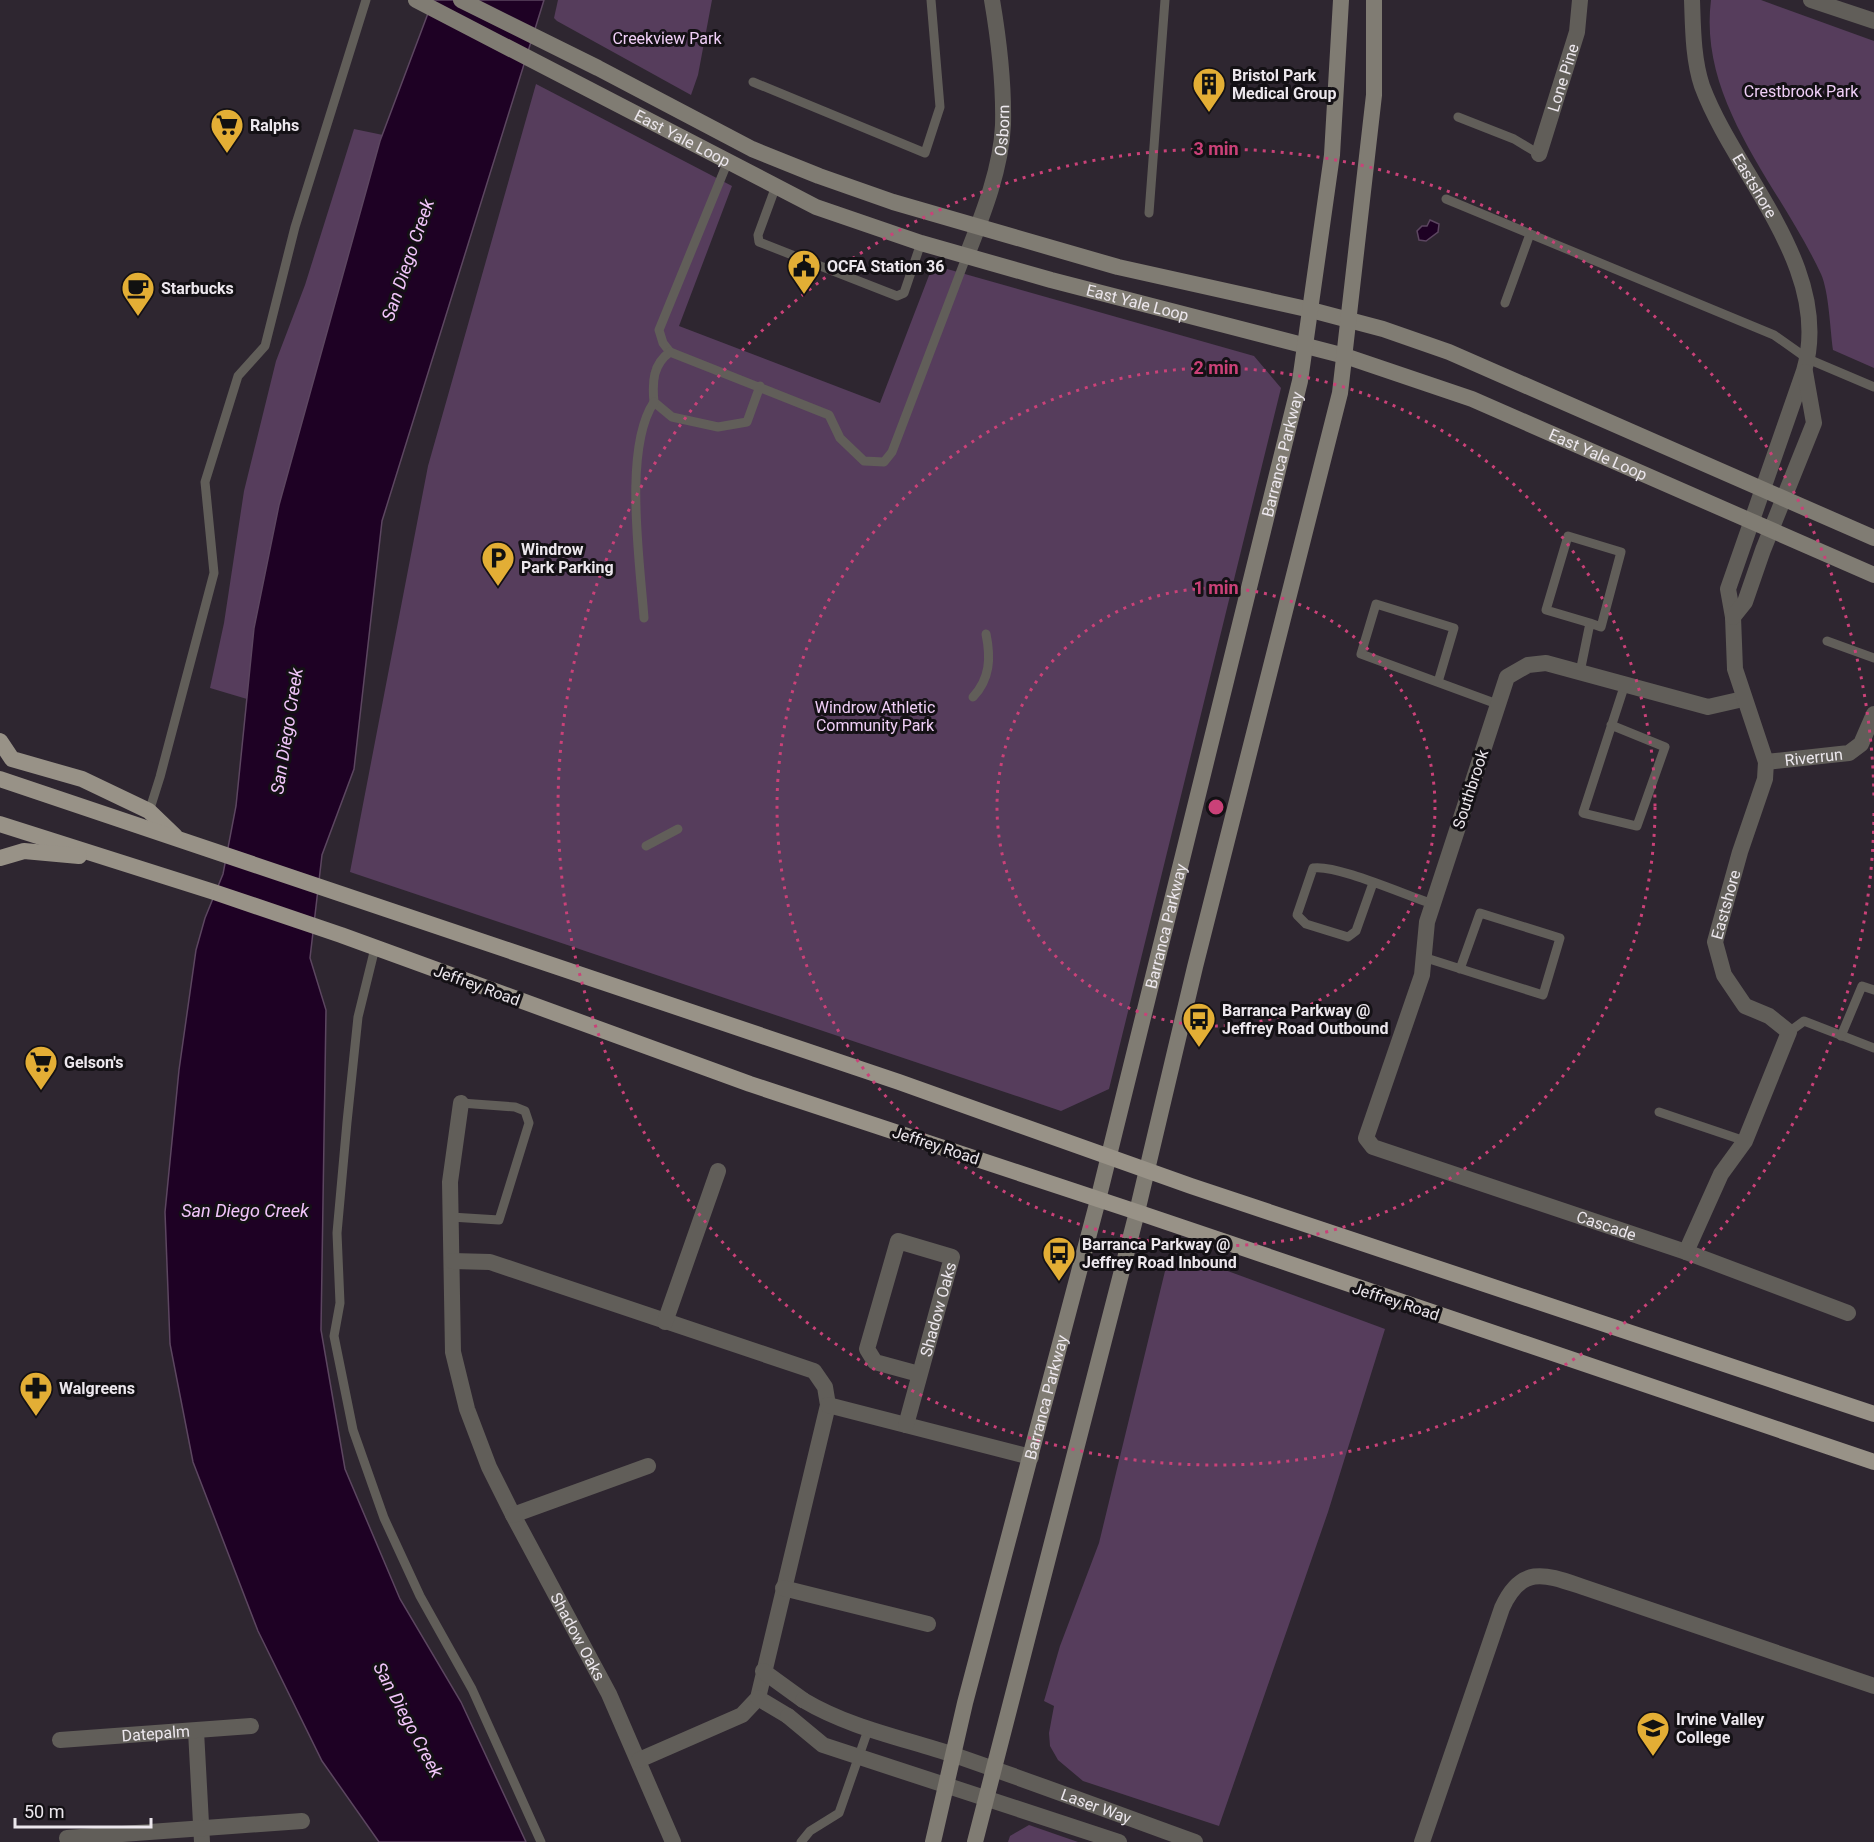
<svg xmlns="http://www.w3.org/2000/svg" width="1874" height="1842" font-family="Roboto,sans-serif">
<rect width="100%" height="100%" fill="#2e2630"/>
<g fill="#563d5c">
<polygon points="558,0 712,0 698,75 691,95 557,21 554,18"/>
<path d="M1711 0H1761L1874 41V368L1833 350C1830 329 1829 292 1821 274 1780 186 1698 103 1711 0Z"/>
<polygon points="536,84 732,186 679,326 880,403 933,265 1254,356 1281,388 1109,1089 1061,1111 350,872 428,466"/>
<polygon points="354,129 383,135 279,505 254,628 247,699 210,688 224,623 244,491 276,361 305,285"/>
<polygon points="1187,1256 1385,1329 1328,1512 1219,1826 1083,1781 1058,1760 1050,1746 1049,1733 1054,1706 1044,1701 1060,1646 1099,1543 1166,1267"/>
<polygon points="1029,1825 1078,1842 1008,1842 1010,1836"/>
</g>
<g fill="#1e0124" stroke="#5c4660" stroke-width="1.5">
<polygon points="433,0 544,0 382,521 354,769 322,855 310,958 326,1010 321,1330 345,1469 400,1599 461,1702 526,1842 379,1842 322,1761 258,1631 193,1462 170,1344 165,1212 179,1070 196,950 205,918 223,874 236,806 254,628 279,505 380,141"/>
<polygon points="1430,220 1439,224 1438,232 1426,241 1419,240 1417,231 1422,226 1427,226"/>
</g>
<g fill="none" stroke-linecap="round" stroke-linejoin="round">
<g stroke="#615e59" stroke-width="9">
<polyline points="753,82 925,153 940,107 931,0"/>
<polyline points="1458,117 1514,139 1539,154"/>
<polyline points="776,186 758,235 759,242 897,296 904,293 921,243"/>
<polyline points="1446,199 1774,335 1808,359 1874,387"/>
<polyline points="1149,213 1165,0"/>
<polyline points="1505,303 1530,234"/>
<polyline points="670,352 663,343 659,330 728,161"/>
<path d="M760 386 747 422 718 427 672 417 654 402C652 382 653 364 670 352L829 415 840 438 864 461 884 462 892 452 967 255"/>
<path d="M644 618C640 562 623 448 654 402"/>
<polyline points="1827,641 1874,658"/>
<polyline points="1580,672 1590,623 1546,610 1568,536 1621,552 1601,627 1590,623"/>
<polyline points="1438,682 1454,628 1376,604 1361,654 1497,704"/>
<path d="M973 697C990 679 991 658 986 634"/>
<polyline points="1611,725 1665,747 1637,826 1583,813 1625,684"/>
<polyline points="148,815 160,777 214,573 205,482 238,376 265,346 295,227 366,0"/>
<polyline points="646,846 678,829"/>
<path d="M1373 883 1356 931 1348 937 1306 924 1297 915 1313 868C1336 864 1407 896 1433 904"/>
<polyline points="375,948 358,1017 347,1122 337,1233 340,1303 334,1336 353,1430 384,1518 420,1596 472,1689 541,1842"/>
<polyline points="1423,957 1543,995 1560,938 1480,913 1460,969"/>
<polyline points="1789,1032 1804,1021 1874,1048"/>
<polyline points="1841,1036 1862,986 1874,990"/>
<polyline points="1659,1112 1745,1141"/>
<polyline points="451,1217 499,1220 529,1123 525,1111 515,1107 461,1103"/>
<polyline points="801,1842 810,1831 839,1813 868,1730"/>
</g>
<g stroke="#615e59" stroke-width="16">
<polyline points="1811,0 1874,21"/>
<path id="s1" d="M1539 154 1577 32 1580 0"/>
<path id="s2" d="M1743 699 1708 707 1546 663 1528 665 1507 677 1427 922 1422 975 1366 1138 1373 1147 1686 1252 1848 1313"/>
<path id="s3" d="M1766 762 1849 753 1861 744 1874 714"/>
<path id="s4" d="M461 1103 450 1182 453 1352 467 1409 489 1467 513 1515 609 1694 673 1842"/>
<path id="s5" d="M1686 1252 1721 1174 1745 1141 1789 1032 1769 1016 1745 1006 1724 975 1715 942 1740 852 1765 779 1766 762 1735 669 1733 617"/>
<polyline points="452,1261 490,1262 814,1371 825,1387 828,1405 758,1698 742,1715 639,1760"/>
<polyline points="665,1322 718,1171"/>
<polyline points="828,1405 1031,1457"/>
<path id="s6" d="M906 1425 952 1257 898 1241 867 1349 875 1362 919 1374"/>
<polyline points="513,1515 648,1466"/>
<polyline points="783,1588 928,1624"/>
<polyline points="763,1671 803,1700"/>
<polyline points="758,1698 788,1716"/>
<polyline points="196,1731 202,1842"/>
<path id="s7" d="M60 1740 251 1726"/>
<polyline points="67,1838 302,1821"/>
<path d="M1422 1842 1502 1608C1522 1563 1547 1575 1586 1588L1874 1686"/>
</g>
<g stroke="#615e59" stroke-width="16">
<path id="s8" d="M1692 0C1693 28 1693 59 1702 86 1735 175 1834 268 1804 371L1728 589 1733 617"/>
<path id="s9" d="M967 255C983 214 1001 169 1003 125 1004 83 999 41 992 0"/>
<polyline points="1733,617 1745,602 1763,550 1814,423 1805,372"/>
<path id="s10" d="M803 1700C850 1728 903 1738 954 1755 1035 1783 1115 1813 1195 1842"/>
<polyline points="788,1716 823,1745 1119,1842"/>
</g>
<g stroke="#807c73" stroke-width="16">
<path id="s11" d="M416 0 816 207 921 243 1051 280 1345 356 1472 399 1874 575"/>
<polyline points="461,0 598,68 752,149 819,176 893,202 1118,267 1311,310 1383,329 1449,352 1874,538"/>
<path id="s12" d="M933 1842 965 1703 1098 1200 1300 381 1332 155 1341 0"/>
<polyline points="975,1842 1137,1212 1195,967 1340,393 1374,95 1374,0"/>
</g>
<g stroke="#989287" stroke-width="16">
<polyline points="0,741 12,759 82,779 149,811 175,836"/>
<polyline points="0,779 899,1082 1191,1186 1874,1414"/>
<polyline points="0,824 214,892 341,935 750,1084 1137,1212 1874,1462"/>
<polyline points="0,858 24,851 79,856"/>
</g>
</g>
<g fill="none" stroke="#ca4178" stroke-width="3" stroke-dasharray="3 6">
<circle cx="1216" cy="807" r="219"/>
<circle cx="1216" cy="807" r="439"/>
<path d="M1874 813A658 658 0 1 1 1874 801"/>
</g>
<defs>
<symbol id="building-pin" viewBox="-11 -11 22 30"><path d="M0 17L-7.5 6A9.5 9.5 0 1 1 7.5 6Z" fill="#e3ae35" stroke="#141115"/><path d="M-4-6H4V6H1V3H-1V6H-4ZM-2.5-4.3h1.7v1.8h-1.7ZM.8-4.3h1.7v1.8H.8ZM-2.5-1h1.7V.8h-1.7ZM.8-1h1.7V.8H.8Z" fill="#111"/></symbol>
<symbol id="supermarket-pin" viewBox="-11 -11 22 30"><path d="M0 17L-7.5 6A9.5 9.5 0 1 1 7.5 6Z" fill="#e3ae35" stroke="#141115"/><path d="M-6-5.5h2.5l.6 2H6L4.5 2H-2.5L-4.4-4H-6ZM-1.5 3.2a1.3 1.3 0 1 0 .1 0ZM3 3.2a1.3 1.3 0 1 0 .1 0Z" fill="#111"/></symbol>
<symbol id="civic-pin" viewBox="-11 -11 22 30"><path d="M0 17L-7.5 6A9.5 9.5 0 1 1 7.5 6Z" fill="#e3ae35" stroke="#141115"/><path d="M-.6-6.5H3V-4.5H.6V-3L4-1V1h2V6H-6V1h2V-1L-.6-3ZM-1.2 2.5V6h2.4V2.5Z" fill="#111"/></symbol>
<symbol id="cafe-pin" viewBox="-11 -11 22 30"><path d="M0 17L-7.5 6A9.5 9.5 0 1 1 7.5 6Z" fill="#e3ae35" stroke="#141115"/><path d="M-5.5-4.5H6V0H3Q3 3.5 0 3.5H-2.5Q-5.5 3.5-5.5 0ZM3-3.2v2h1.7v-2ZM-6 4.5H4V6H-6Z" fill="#111"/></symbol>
<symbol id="parking-pin" viewBox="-11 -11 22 30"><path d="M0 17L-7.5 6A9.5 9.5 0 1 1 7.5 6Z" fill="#e3ae35" stroke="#141115"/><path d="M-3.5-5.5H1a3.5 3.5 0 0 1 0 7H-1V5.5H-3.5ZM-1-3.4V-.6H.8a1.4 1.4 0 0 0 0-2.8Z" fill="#111"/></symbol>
<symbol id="bus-pin" viewBox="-11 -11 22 30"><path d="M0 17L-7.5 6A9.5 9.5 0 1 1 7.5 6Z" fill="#e3ae35" stroke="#141115"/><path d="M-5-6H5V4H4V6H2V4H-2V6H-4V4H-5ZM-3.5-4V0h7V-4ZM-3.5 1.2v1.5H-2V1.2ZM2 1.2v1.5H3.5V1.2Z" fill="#111"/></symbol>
<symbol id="pharmacy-pin" viewBox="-11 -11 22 30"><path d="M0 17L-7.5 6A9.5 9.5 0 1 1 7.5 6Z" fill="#e3ae35" stroke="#141115"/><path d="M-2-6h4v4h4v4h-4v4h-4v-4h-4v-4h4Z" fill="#111"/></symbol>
<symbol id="university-pin" viewBox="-11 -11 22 30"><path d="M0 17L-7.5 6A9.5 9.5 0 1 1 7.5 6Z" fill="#e3ae35" stroke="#141115"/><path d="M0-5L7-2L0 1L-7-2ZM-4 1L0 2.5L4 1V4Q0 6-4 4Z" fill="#111"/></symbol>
</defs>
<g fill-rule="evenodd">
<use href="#building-pin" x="1190" y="65" width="38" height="52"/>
<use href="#supermarket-pin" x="208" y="106" width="38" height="52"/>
<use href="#civic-pin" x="785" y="247" width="38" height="52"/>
<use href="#cafe-pin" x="119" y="269" width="38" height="52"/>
<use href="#parking-pin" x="479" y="539" width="38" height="52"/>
<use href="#bus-pin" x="1180" y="1000" width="38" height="52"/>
<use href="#supermarket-pin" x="22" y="1043" width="38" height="52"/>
<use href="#bus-pin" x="1040" y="1234" width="38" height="52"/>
<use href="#pharmacy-pin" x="17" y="1369" width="38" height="52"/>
<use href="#university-pin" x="1634" y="1709" width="38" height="52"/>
</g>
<g text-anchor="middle" stroke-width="6" stroke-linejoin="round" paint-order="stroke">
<g font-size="16" fill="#f0cff7" stroke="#141115">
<text x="667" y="44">Creekview Park</text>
<text x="1801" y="97">Crestbrook Park</text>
<text x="875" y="713">Windrow Athletic<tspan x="875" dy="18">Community Park</tspan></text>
</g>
<g font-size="16" font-weight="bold" fill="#ece7ed" stroke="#141115" text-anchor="start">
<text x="1232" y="81">Bristol Park<tspan x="1232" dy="18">Medical Group</tspan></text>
<text x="250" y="131">Ralphs</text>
<text x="827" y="272">OCFA Station 36</text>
<text x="161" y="294">Starbucks</text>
<text x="521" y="555">Windrow<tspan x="521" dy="18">Park Parking</tspan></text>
<text x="1222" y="1016">Barranca Parkway @<tspan x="1222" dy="18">Jeffrey Road Outbound</tspan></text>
<text x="64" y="1068">Gelson's</text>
<text x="1082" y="1250">Barranca Parkway @<tspan x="1082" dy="18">Jeffrey Road Inbound</tspan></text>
<text x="59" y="1394">Walgreens</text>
<text x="1676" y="1725">Irvine Valley<tspan x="1676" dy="18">College</tspan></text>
</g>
<g font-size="16" fill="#ece7ed" stroke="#141115">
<text dy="6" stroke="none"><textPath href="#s1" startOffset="80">Lone Pine</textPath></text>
<text dy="6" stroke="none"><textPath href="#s9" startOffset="130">Osborn</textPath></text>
<text dy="6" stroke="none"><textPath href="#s11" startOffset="300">East Yale Loop</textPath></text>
<text dy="6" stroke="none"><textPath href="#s8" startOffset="200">Eastshore</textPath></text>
<text dy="6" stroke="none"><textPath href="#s11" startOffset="786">East Yale Loop</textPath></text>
<text dy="6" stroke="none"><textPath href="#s12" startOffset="1431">Barranca Parkway</textPath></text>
<text dy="6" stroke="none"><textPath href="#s11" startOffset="1272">East Yale Loop</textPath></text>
<text dy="6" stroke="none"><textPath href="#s3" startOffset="48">Riverrun</textPath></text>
<text transform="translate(1470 789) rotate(-72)" y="6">Southbrook</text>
<text dy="6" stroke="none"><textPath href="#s5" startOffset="406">Eastshore</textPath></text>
<text dy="6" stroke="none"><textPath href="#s12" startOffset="945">Barranca Parkway</textPath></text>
<text transform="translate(477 985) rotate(20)" y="6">Jeffrey Road</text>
<text transform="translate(936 1145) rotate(18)" y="6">Jeffrey Road</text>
<text dy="6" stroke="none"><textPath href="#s2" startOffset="987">Cascade</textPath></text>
<text transform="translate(1396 1301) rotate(18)" y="6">Jeffrey Road</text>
<text dy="6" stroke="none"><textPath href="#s6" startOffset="120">Shadow Oaks</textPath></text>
<text dy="6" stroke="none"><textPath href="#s12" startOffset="459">Barranca Parkway</textPath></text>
<text dy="6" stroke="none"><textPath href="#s4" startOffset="562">Shadow Oaks</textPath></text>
<text dy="6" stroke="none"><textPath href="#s7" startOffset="96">Datepalm</textPath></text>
<text dy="6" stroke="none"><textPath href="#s10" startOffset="312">Laser Way</textPath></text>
</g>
<g font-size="18" font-style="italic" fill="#f1c5fa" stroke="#141115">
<text transform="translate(408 260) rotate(-71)" y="6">San Diego Creek</text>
<text transform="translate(287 731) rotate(-81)" y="6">San Diego Creek</text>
<text x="245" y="1217">San Diego Creek</text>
<text transform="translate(408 1720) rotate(62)" y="6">San Diego Creek</text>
</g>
</g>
<circle cx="1216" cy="807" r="9" fill="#ca4178" stroke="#141115" stroke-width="3"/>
<g font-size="18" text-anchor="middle" font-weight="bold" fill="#ca4178" stroke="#141115" stroke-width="6" stroke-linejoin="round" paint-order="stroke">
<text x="1216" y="155">3 min</text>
<text x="1216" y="374">2 min</text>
<text x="1216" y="594">1 min</text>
</g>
<path d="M15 1818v9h136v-9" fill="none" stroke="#ece7ed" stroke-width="3"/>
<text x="24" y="1818" font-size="18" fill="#ece7ed" stroke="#141115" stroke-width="4.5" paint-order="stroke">50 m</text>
</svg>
